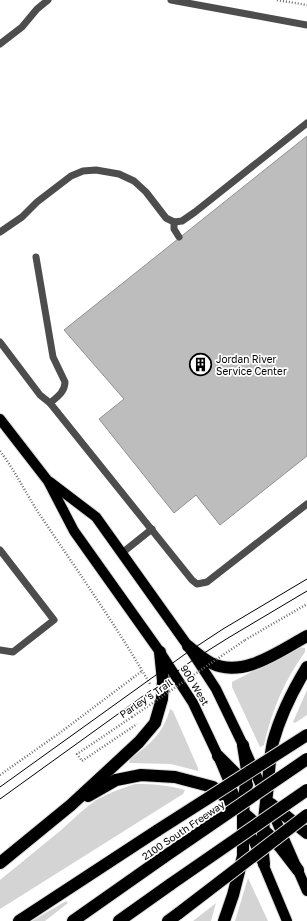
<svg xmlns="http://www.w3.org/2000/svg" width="307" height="921" font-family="'Golos Text',sans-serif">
<rect width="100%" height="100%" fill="#fff"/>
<g fill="#d4d4d4">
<path d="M299 647 305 648V652C285 679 271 712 264 745L260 747 232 687V682Z"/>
<polygon points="307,690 307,715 295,723 293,722"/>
<path d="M170 709 173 711 198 768V771L171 764 129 763 130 759C150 744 163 734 170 709Z"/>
<path d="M135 784C153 784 168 785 185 790L183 794 0 909V880L60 831 82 811 96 800 115 791Z"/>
<polygon points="248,878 268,921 235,921"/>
<polygon points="66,901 68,903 45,921 32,921"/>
<polygon points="216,903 211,921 193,921"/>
</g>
<polygon fill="#bdbdbd" stroke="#919191" points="307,136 307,456 220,525 196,495 174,513 99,419 124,399 64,330"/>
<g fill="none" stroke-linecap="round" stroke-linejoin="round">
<defs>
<g id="major">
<polyline points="0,419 48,481 74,531 160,652 193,703 218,756 287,921"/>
<polyline points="50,482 96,517 188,646 216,689 243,745 307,891"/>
</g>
<g id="highway">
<path d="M188 646C195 652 203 659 211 663 243 679 279 651 307 636"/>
<polyline points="218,756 247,785"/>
<polyline points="88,796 116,780 141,775 175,777 213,787 268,834 281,848 298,870"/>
<polyline points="271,804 307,833"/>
<polyline points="0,863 71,805 139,742 155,723 162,699 163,681 160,652"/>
<path d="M264 864C261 841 264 818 267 794 269 777 269 759 273 742 280 716 293 690 307 667"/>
<polyline points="19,921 158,830"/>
<polyline points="73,921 164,857"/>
<polyline points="119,921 171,884"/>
<polyline points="168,921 179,913"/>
<polyline points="224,921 233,895 243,856 243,813 247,770 243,745"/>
</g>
</defs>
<use href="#major" stroke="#dbdbdb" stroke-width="12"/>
<use href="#highway" stroke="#dbdbdb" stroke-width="14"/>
<g stroke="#6f6f6f" stroke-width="2.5" stroke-dasharray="1 2" stroke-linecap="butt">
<polyline points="277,0 307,5"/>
<path d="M0 451C16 472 27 496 42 518 79 573 117 627 150 684"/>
<polyline points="245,640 307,604"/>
<polyline points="132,717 77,754 82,761 137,724"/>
<polyline points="0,775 61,732 142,671"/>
</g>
<g stroke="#4d4d4d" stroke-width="7">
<polyline points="171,0 307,25"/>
<polyline points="0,44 22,27 37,9 48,0"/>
<polyline points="174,222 182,221 195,212 307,123"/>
<polyline points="0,232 22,217 37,202 71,176 83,171 96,170 119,174 134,181 146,192 166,218 174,222 174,229 179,237"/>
<path d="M36 257 53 357 65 382C65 392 57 397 50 403"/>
<polyline points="0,342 40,395 50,403 192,580 197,584 207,582 307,504"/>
<polyline points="0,550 54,620 13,652 0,650"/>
<polyline points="122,553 152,529"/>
</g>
<use href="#major" stroke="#000" stroke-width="10"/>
<use href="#highway" stroke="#000" stroke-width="12"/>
<g stroke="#000" stroke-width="1">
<polyline points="0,787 188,652 223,629 307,579"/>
<polyline points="0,799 193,660 228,638 307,591"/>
</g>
<defs>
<g id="highway-bridge">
<polyline points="158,830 307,735"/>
<polyline points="164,857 307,759"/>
<polyline points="171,884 307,790"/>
<polyline points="179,913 307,815"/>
</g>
</defs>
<use href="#highway-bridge" stroke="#dbdbdb" stroke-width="14" stroke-linecap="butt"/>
<polyline stroke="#6f6f6f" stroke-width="2.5" stroke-dasharray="1 2" stroke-linecap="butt" points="132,717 245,640"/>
<use href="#highway-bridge" stroke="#000" stroke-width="12"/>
</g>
<defs>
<symbol id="building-ring" viewBox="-11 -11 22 22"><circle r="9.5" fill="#fff" stroke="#000" stroke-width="1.5"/><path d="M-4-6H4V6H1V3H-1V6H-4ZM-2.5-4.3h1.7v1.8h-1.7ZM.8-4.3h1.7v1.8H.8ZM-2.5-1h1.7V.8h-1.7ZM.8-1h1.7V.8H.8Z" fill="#000"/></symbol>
</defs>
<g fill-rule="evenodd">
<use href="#building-ring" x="188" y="352" width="25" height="25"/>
</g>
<g text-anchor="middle" stroke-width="3.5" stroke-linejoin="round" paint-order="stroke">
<g font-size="10" fill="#000" stroke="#fff" text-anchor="start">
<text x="216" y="363">Jordan River<tspan x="216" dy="12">Service Center</tspan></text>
</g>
<g font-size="10" fill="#000" stroke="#fff">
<text transform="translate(195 685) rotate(59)" y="4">900 West</text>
<text transform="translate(146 698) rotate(-34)" y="4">Parley's Trail</text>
<text transform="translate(183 830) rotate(-34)" y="4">2100 South Freeway</text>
</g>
</g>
</svg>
